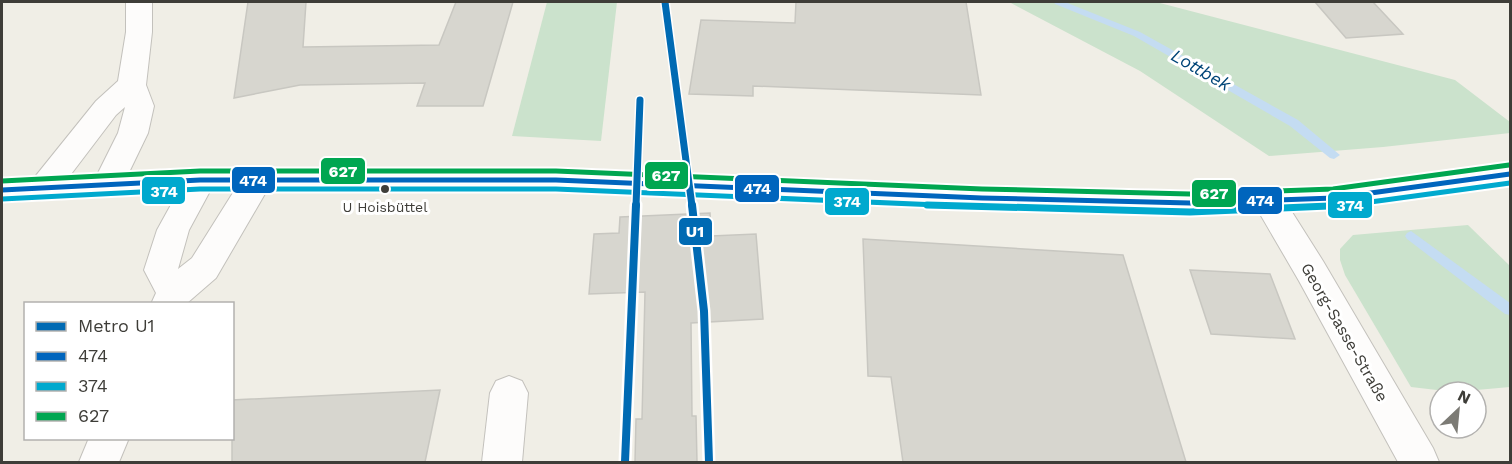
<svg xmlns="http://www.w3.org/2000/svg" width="1512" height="464" font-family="'Work Sans',sans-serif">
<rect width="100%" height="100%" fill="#f0eee6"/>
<g fill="#cbe2cc">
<polygon points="547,2 617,2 601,141 512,136"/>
<polygon points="1009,2 1156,2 1455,80 1510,122 1510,133 1383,147 1269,156 1140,71"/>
<polygon points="1468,225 1510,266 1510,387 1454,392 1411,387 1345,275 1340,260 1340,249 1353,235"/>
</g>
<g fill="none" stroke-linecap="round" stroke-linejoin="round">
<g fill="#c4dcf2" fill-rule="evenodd">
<polygon points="1054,2 1065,2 1140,32 1298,120 1340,155 1334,159 1330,158 1290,126 1134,36 1055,4"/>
<polygon points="1411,231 1510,303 1510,315 1505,314 1407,239 1405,236 1407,233"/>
</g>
</g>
<g fill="#d7d6cf" stroke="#c8c7c1" stroke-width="1.5">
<polygon points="248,2 306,2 303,47 439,45 456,2 513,2 483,106 417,106 425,83 300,85 234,98"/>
<polygon points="796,2 966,2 981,95 753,86 753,96 689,94 701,20 795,23"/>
<polygon points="1315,2 1373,2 1403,34 1346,38"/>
<polygon points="710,213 711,236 756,234 763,319 691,323 692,416 696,416 697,462 635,462 636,419 642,419 645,292 589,294 594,234 619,233 620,217"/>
<polygon points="863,239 1123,255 1186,462 903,462 891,377 868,376"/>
<polygon points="1190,270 1270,274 1295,339 1211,334"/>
<polygon points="440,390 425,462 232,462 232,400"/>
</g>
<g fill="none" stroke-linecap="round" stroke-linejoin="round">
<defs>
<g id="minor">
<polygon points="126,2 152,2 152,32 146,85 154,106 148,133 120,191 109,195 98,191 93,183 118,133 125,107 116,115 56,194 45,198 34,194 29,186 34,178 96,101 118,81 126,32"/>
<polygon points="200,168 211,172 216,180 189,230 178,269 192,258 246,172 257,168 268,172 273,180 216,278 186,304 151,304 156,293 144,270 157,230 189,172"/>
<polygon points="1269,190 1280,193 1323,261 1433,448 1439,462 1398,462 1299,281 1253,202 1258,193"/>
<polygon points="509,376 522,381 528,393 522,462 482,462 490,393 496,381"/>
<polygon points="89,438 129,438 119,462 79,462"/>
</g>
<polygon id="primary" points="1510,163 1510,185 1334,210 1190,215 982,210 556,192 200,192 2,202 2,178 200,168 556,168 982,186 1190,191 1334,186"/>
</defs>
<use href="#minor" stroke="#c3c1bc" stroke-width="2"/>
<use href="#primary" stroke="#cac2c0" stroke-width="2"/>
<use href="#minor" fill="#fdfcfb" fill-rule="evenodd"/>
<use href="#primary" fill="#f8f3f3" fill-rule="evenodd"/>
<defs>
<polyline id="bus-1" points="2,190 200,180 556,180 982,198 1190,203 1334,198 1510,174"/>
<g id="bus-2-far1">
<polyline points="2,199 200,189 556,189 962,206"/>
<polyline points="1341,206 1510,183"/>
</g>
<polyline id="bus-2" points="927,205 1190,212 1352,205"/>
<polyline id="bus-3" points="2,181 200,171 556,171 982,189 1190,194 1333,189 1509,165"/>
</defs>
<use href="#bus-1" stroke="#fff" stroke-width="9"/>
<use href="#bus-2-far1" stroke="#fff" stroke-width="9"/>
<use href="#bus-2" stroke="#fff" stroke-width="11"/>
<use href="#bus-3" stroke="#fff" stroke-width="9"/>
<use href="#bus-1" stroke="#0065bd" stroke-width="5"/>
<use href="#bus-2-far1" stroke="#00a9ce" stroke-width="5"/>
<use href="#bus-2" stroke="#00a9ce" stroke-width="7"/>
<use href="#bus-3" stroke="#00a651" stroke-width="5"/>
<defs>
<g id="metro-1-far1">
<polyline points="665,2 692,206"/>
<polyline points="636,206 640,100"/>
</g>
<g id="metro-1">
<polyline points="692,205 704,311 709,462"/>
<polyline points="625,462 636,205"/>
</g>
</defs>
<use href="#metro-1-far1" stroke="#fff" stroke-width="10"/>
<use href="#metro-1" stroke="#fff" stroke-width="13"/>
<use href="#metro-1-far1" stroke="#006ab3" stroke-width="7"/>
<use href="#metro-1" stroke="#006ab3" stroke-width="8"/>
</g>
<circle fill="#3e3d38" stroke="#fff" stroke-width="2" cx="385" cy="189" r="5"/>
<g text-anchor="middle" stroke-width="6" stroke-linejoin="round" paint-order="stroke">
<g font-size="14" fill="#3e3d38" stroke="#fff">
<text x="385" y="212">U Hoisbüttel</text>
</g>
<g font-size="16" fill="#3e3d38" stroke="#fff">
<text transform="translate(1345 332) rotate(60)" y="6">Georg-Sasse-Straße</text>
</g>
<g font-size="18" font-style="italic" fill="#004578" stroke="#fff">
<text transform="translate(1201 70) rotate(30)" y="6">Lottbek</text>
</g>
</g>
<g stroke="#fff" stroke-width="2">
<rect x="320" y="157" width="46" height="28" rx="6" fill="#00a651"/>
<rect x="644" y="161" width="45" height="29" rx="6" fill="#00a651"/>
<rect x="231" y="166" width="45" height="28" rx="6" fill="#0065bd"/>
<rect x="734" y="174" width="46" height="29" rx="6" fill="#0065bd"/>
<rect x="141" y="176" width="45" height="29" rx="6" fill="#00a9ce"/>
<rect x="1191" y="179" width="46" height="29" rx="6" fill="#00a651"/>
<rect x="1237" y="186" width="46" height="29" rx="6" fill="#0065bd"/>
<rect x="824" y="187" width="46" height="29" rx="6" fill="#00a9ce"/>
<rect x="1327" y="191" width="46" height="28" rx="6" fill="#00a9ce"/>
<rect x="678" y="217" width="35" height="29" rx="6" fill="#006ab3"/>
</g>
<g font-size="16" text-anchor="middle" font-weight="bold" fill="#fff">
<text x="343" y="177">627</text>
<text x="666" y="181">627</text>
<text x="253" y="186">474</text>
<text x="757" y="194">474</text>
<text x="164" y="197">374</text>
<text x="1214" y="199">627</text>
<text x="1260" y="206">474</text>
<text x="847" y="207">374</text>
<text x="1350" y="211">374</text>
<text x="695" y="237">U1</text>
</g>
<rect width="1512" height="464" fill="none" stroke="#3e3d38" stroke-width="6"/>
<rect x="24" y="302" width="210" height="138" fill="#ffffff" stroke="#b2b1af" stroke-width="1.5"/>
<rect x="36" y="322" width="30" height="9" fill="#006ab3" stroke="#b2b1af" stroke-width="1.5"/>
<text x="78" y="332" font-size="18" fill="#3e3d38">Metro U1</text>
<rect x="36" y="352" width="30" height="9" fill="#0065bd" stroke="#b2b1af" stroke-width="1.5"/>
<text x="78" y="362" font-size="18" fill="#3e3d38">474</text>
<rect x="36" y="382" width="30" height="9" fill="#00a9ce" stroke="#b2b1af" stroke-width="1.5"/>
<text x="78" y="392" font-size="18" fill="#3e3d38">374</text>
<rect x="36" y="412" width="30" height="9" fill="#00a651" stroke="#b2b1af" stroke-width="1.5"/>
<text x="78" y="422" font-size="18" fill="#3e3d38">627</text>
<g transform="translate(1458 410) rotate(26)"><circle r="28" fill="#ffffff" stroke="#b2b1af" stroke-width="1.5"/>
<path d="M0-4.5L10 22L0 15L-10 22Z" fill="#7c7b75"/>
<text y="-9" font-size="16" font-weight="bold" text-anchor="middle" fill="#3e3d38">N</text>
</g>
</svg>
